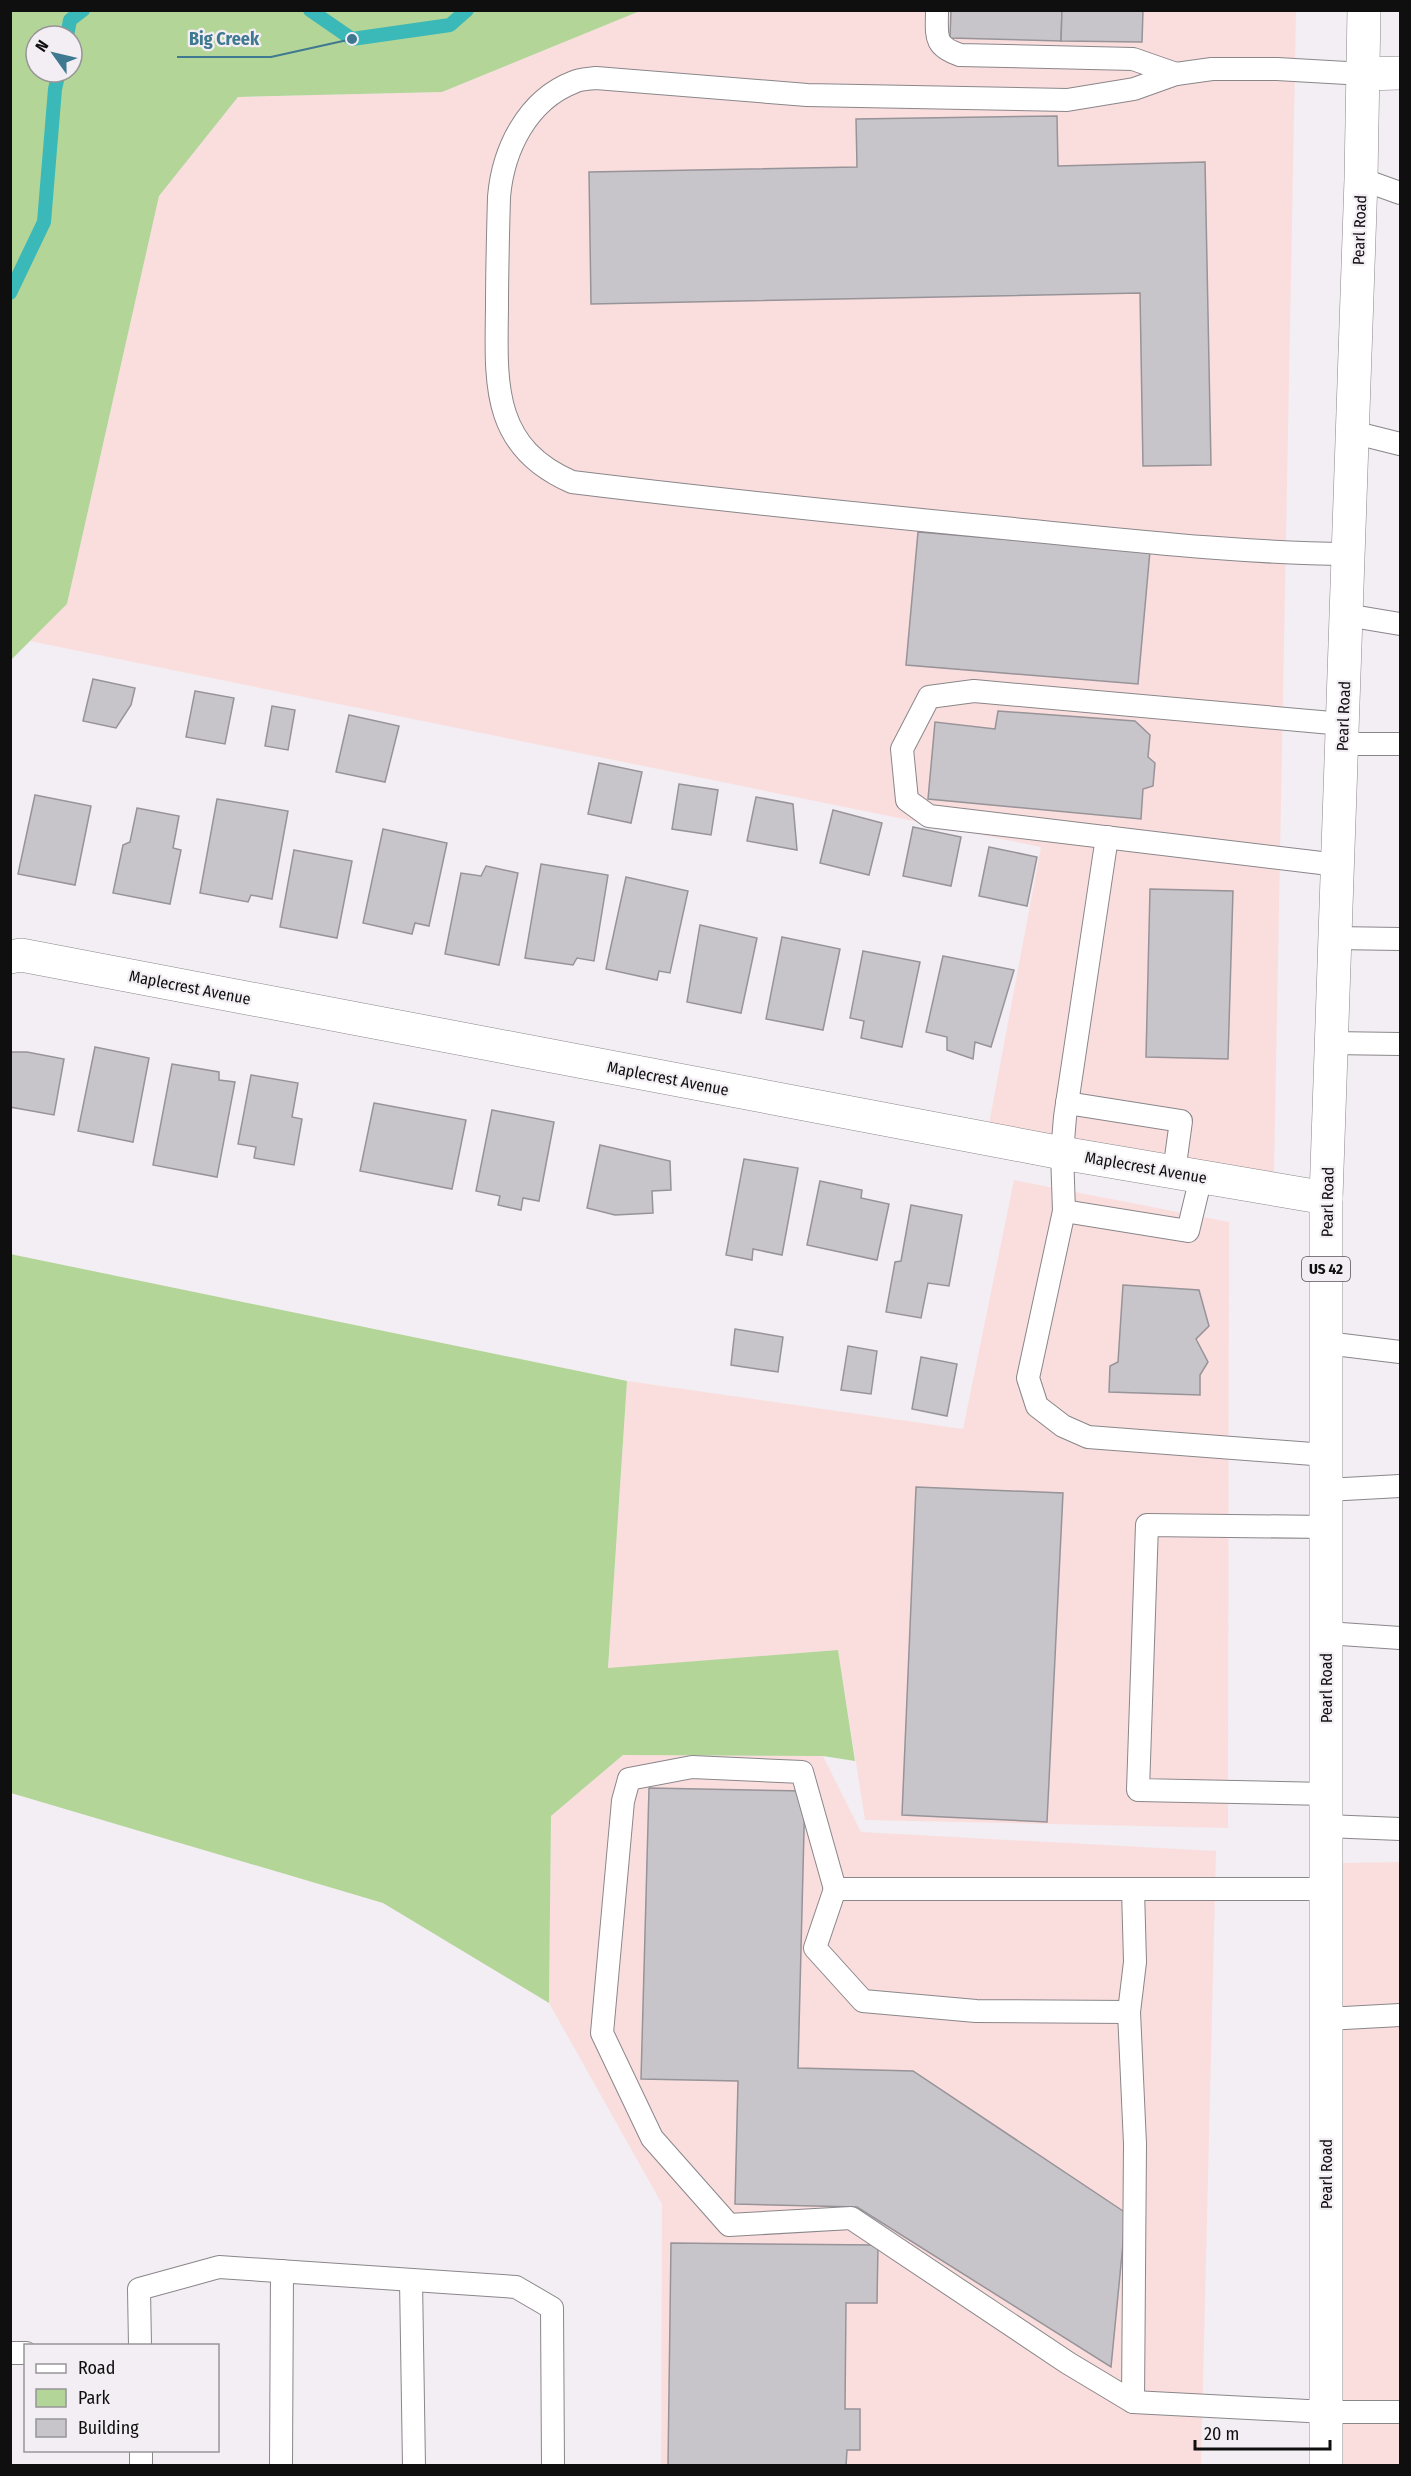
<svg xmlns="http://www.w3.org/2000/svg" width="1411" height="2476" font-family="'Fira Sans Condensed',sans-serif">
<rect width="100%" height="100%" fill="#f2eef3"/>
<g fill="#fadede">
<polygon points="640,11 1296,11 1274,1173 989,1124 1041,847 30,641 67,604 159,196 238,97 442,92"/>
<polygon points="1014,1180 1229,1222 1228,1828 865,1820 838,1650 608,1669 627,1381 963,1429"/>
<polygon points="623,1755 823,1756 861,1832 1216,1851 1201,2465 661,2465 662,2204 549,2003 551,1816"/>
<polygon points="1400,1862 1400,2465 1342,2466 1343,1863"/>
</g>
<g fill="#b3d598" fill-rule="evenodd">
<path d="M11 10 640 11 442 92 238 97 159 196 67 604 11 660ZM36 36H72V72H36Z"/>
<polygon points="10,1254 627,1381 608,1668 838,1650 855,1761 823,1756 623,1755 551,1816 549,2003 383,1903 11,1793"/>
</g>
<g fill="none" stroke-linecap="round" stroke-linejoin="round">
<g stroke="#3bb8b8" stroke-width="14">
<polyline points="310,10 352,39 450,25 467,10"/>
<polyline points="67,36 70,20 83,10"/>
<polyline points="10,293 44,222 55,89 59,72"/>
</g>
</g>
<g fill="#c8c5ca" stroke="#979398" stroke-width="1.5">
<polygon points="951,10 1062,10 1061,41 950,38"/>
<polygon points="1062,10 1143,10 1142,42 1061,41"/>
<polygon points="1057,116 1058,166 1205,162 1211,465 1143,466 1140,293 591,304 589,172 857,167 856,119"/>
<polygon points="918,532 1150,551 1138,684 906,665"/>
<polygon points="93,679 135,688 131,705 116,728 83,721"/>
<polygon points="195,691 234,698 225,744 186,737"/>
<polygon points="272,706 295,710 288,750 265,746"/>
<polygon points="998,711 1135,721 1150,735 1148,757 1155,763 1153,786 1143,789 1141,819 928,799 935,722 995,729"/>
<polygon points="349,715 399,726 385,782 336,772"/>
<polygon points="599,763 642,772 631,823 588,814"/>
<polygon points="679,784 718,790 711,835 672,829"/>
<polygon points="35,795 91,806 75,885 18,874"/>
<polygon points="756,797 793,804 797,850 747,841"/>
<polygon points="217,799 288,811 272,899 251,895 248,902 200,893"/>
<polygon points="137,808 179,816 173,848 181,850 170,904 113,893 123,845 130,842"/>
<polygon points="833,810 882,823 869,875 820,863"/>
<polygon points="913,827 961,837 951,886 903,876"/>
<polygon points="383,829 447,843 429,926 415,923 412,934 363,923"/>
<polygon points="989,847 1037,857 1027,906 979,896"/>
<polygon points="294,850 352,861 337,938 280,927"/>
<polygon points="541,864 608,875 594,961 577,958 573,965 525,958"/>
<polygon points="486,866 518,873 499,965 445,954 461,873 481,876"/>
<polygon points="626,877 688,891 670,973 659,971 657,980 606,969"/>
<polygon points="1150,889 1233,891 1228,1059 1146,1057"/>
<polygon points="700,925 757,938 741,1013 687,1002"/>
<polygon points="782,937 840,949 823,1030 766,1019"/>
<polygon points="863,951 920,962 902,1047 861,1038 864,1021 850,1018"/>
<polygon points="943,956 1014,970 991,1047 975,1042 973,1059 947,1050 947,1037 926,1032"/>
<polygon points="95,1047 149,1058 133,1142 78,1131"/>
<polygon points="10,1052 27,1052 64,1059 54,1115 10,1107"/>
<polygon points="172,1064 219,1072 219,1080 235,1082 217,1177 153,1165"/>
<polygon points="251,1075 298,1083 292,1117 302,1119 294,1165 254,1158 256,1147 238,1144"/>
<polygon points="374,1103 466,1120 452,1189 360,1171"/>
<polygon points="492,1110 554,1122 539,1201 523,1198 521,1210 498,1205 500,1196 476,1191"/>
<polygon points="600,1145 670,1161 671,1190 652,1191 653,1213 615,1215 587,1208"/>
<polygon points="744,1159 798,1168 782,1255 753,1249 752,1260 726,1255"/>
<polygon points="820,1181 862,1190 861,1198 889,1204 877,1260 807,1245"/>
<polygon points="911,1205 962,1215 949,1286 928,1283 921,1318 886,1312 895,1262 901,1261"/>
<polygon points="1123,1285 1199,1290 1209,1326 1196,1339 1208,1362 1200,1375 1200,1395 1109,1392 1110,1366 1118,1362"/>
<polygon points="735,1329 783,1337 778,1372 731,1365"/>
<polygon points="848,1346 877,1351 871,1394 841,1390"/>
<polygon points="921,1357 957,1364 947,1416 912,1409"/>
<polygon points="916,1487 1063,1493 1047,1822 902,1815"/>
<polygon points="649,1788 805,1791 798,2068 913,2071 1126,2213 1111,2367 857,2207 735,2204 738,2081 641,2079"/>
<polygon points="671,2243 878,2245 877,2303 846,2303 845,2409 860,2409 860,2450 847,2450 846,2466 668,2466"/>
</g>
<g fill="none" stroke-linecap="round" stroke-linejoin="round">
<defs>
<g id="service">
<path d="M937 10C937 36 933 46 960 55L1133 59 1176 74"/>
<polyline points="1361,179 1400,193"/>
<polyline points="1352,432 1400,444"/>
<path d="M1348 554C1236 553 1126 540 1014 529 867 515 719 500 572 482 491 447 496 383 497 307 497 270 498 233 499 197 503 150 527 100 574 82 580 79 589 79 596 78L807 95 1067 100 1134 89 1176 74 1212 69H1277L1364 74"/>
<polyline points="1346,615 1400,624"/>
<polyline points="1341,744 1400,744"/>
<polyline points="1107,837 1065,1117 1062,1153 1064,1211 1028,1378 1037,1406 1063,1426 1088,1437 1326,1455"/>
<polyline points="1338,865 929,816 907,800 902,749 929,697 974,691 1343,724"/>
<polyline points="1335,938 1400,939"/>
<polyline points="1331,1043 1400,1044"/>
<polyline points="1067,1103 1181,1121 1174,1172"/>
<polyline points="1064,1211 1188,1231 1201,1177"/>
<polyline points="1326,1343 1400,1352"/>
<polyline points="1326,1490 1400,1486"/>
<polyline points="1326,1633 1400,1638"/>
<polyline points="1326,1794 1138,1790 1147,1525 1326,1527"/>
<polyline points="1326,1826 1400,1829"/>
<polyline points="835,1889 802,1772 692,1767 629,1779 623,1801 602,2033 652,2138 729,2225 851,2218 1068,2363 1133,2402 1135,2144 1129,2012"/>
<polyline points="1133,1889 1135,1962 1129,2012 976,2011 863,2001 815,1948 835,1889 1326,1889"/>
<polyline points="1326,2019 1400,2015"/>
<polyline points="411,2280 414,2466"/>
<polyline points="140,2346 139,2289 219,2267 516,2287 552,2308 553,2466"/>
<polyline points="10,2353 26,2353"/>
<polyline points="1133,2402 1326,2412 1400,2412"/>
<polyline points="141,2450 141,2466"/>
<polyline points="281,2466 282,2271"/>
</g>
<g id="minor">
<polyline points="1364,74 1400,73"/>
<polyline points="10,957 21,955 1062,1153 1326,1198"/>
</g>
<polyline id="primary" points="1326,2466 1326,1198 1361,179 1364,10"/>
</defs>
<use href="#service" stroke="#8a868a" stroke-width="24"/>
<use href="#minor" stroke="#8a868a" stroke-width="34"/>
<use href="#primary" stroke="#8a868a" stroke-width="34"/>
<use href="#service" stroke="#fff" stroke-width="22"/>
<use href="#minor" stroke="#fff" stroke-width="33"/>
<use href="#primary" stroke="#fff" stroke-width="33"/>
</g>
<g text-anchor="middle" stroke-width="4.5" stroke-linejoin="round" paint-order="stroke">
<rect fill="#f2eef3" stroke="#545254" stroke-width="1.5" x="1302" y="1257" width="48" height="24" rx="4.5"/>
<g font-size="15" font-weight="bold" fill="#100f10">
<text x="1326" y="1274">US 42</text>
</g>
<g font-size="16" fill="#100f10" stroke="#f2eef3">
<text transform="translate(1359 230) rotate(-88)" y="6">Pearl Road</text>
<text transform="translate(1343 716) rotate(-88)" y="6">Pearl Road</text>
<text transform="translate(190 987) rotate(11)" y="6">Maplecrest Avenue</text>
<text transform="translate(668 1078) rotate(11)" y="6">Maplecrest Avenue</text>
<text transform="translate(1146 1167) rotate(10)" y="6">Maplecrest Avenue</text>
<text transform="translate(1327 1202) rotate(-89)" y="6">Pearl Road</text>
<text transform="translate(1326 1688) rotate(-90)" y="6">Pearl Road</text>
<text transform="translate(1326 2174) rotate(-90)" y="6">Pearl Road</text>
</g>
</g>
<path fill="none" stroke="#3e7891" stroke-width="2" d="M352 39L271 57H177"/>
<circle fill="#3e7891" stroke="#f2eef3" stroke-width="2" cx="352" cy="39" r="6"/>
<g font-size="18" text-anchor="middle" font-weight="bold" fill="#3e7891" stroke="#f2eef3" stroke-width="4.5" stroke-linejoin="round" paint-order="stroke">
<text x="224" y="45">Big Creek</text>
</g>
<rect width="1411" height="2476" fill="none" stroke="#100f10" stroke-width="24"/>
<rect x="24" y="2344" width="195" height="108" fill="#f2eef3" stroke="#989598" stroke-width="1.5"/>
<rect x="36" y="2364" width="30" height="9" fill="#ffffff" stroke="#989598" stroke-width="1.5"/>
<text x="78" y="2374" font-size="18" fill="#100f10">Road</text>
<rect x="36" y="2389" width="30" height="18" fill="#b3d598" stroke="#989598" stroke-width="1.5"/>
<text x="78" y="2404" font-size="18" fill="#100f10">Park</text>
<rect x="36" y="2419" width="30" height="18" fill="#c8c5ca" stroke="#989598" stroke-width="1.5"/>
<text x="78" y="2434" font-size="18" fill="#100f10">Building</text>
<g transform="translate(54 54) rotate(304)"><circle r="28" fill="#f2eef3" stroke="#989598" stroke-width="1.5"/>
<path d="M0-4.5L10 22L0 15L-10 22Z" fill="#3e7891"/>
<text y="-9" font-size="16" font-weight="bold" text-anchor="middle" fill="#100f10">N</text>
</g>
<path d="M1195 2440v9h135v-9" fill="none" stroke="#100f10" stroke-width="3"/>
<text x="1204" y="2440" font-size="18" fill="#100f10" stroke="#f2eef3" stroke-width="4.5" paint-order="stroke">20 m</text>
</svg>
